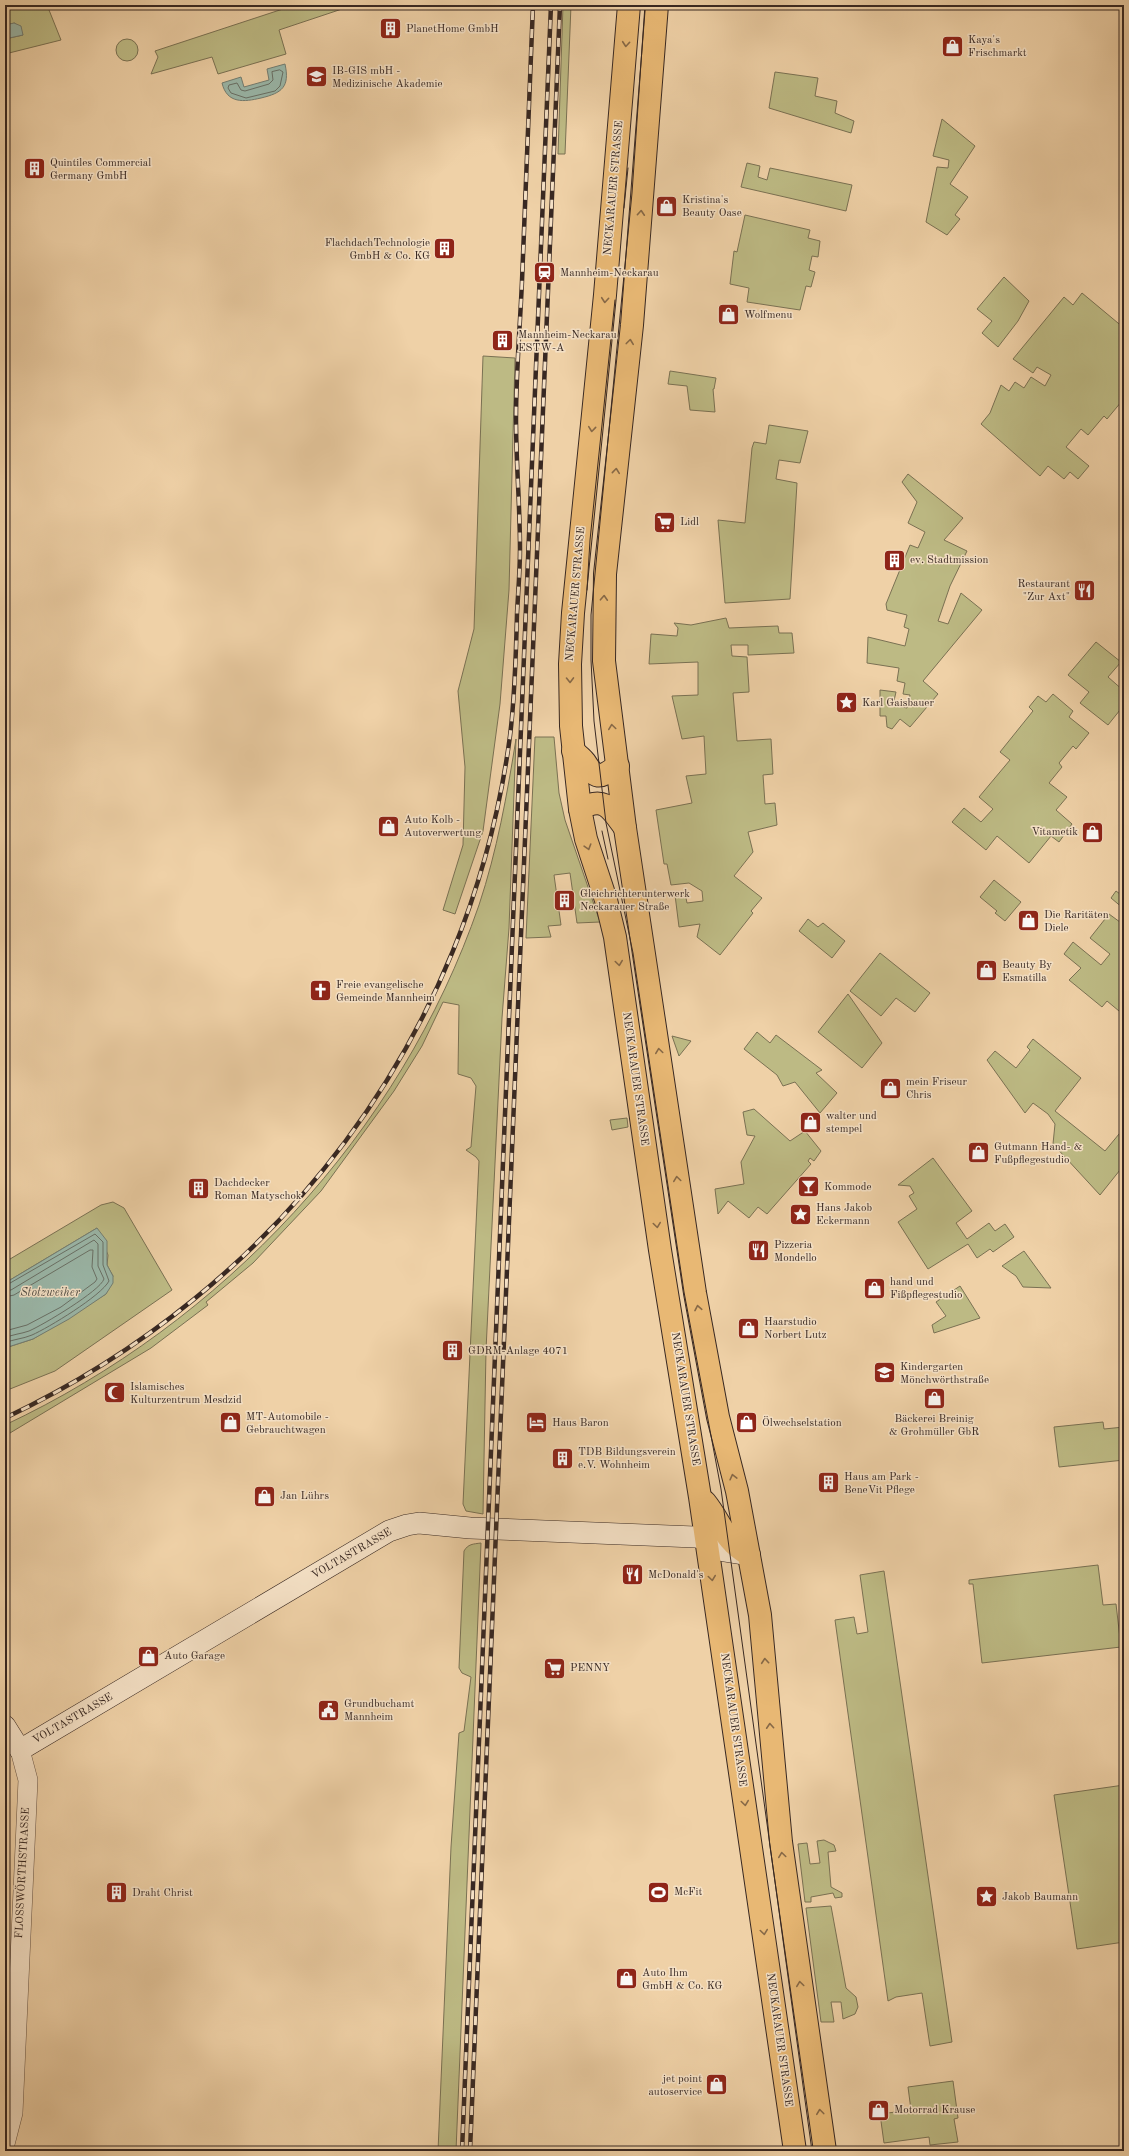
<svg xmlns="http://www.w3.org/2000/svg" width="1129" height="2156" font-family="'Old Standard TT',serif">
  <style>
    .green { fill: #bdba84; stroke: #7a7153 }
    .water { fill: #9ab7a9; stroke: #737e73 }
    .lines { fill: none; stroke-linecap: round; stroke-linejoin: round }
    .shore { stroke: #697066; stroke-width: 1 }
    .tertiary-casing { stroke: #665243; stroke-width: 20 }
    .secondary-casing { stroke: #382822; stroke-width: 22 }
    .primary-casing { stroke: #382822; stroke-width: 24 }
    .tertiary { stroke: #f5e1c6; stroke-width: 19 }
    .secondary { stroke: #f5e1c6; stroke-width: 21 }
    .primary { stroke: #e8b874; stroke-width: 22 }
    .tram { stroke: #382822; stroke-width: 1 }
    .rail-casing { stroke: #382822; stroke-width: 4.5 }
    .rail { stroke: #f5e1c6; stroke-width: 3; stroke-dasharray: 9; stroke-linecap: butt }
    .oneway { stroke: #876947 }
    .labels { text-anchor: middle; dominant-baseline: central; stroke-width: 3; stroke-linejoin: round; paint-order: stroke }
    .poi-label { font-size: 11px; fill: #382822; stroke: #f5e1c6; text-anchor: start }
    .street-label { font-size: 11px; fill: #382822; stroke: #f5e1c6 }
    .water-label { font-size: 12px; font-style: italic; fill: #504c44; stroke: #f5e1c6 }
  </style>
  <rect width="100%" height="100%" fill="#efd1a7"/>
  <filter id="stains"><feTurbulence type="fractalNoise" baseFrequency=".005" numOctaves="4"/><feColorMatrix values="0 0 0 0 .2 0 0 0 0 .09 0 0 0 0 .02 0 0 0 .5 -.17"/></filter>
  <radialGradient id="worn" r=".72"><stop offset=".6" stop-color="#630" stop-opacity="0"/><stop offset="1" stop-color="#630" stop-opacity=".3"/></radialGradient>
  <!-- green -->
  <g class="green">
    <path d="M23 5H47L61 40 5 54V39L23 35 15 23 5 25V11Z"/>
    <path d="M295 5H348V7L279 30 286 54 218 74 212 57 151 74 158 57 155 51Z"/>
    <path d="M563 5H571L565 154H558Z"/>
    <circle cx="127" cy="50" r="11"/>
    <path d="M775 72 818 78 815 96 837 101 835 113 854 121 851 133 769 108Z"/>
    <path d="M942 119 975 146 950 184 968 197 955 215 960 219 947 235 926 222 937 167 948 168 949 160 933 156Z"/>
    <path d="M747 163 760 166 758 177 767 180 770 168 852 185 846 211 741 187Z"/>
    <path d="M745 215 810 230 808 238 820 241 818 257 812 256 809 270 815 272 811 287 806 286 800 310 747 302 749 288 730 284 734 251 737 252Z"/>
    <path d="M1004 277 1029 301 1018 321 998 347 982 333 992 321 977 309Z"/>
    <path d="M1082 293 1124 328V402L1122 401 1107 419 1104 416 1088 435 1081 429 1066 447 1089 466 1078 479 1070 472 1064 479 1048 466 1040 476 981 424 990 413 1001 385 1009 391 1015 382 1024 388 1031 377 1045 386 1051 375 1037 367 1033 373 1013 359 1064 297 1073 305Z"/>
    <path d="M483 356 515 358 509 590 500 704 483 831 455 914 443 910 463 845 465 767 458 691 474 629Z"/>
    <path d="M670 371 716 378 714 389H713L715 412 690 410 687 386 668 384Z"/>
    <path d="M769 425 808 431 800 463 779 460 776 479 797 483 790 599 725 603 718 520 745 523 752 448 754 442 766 444Z"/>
    <path d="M908 474 963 518 944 540 967 551 950 586 938 621 948 624 961 593 982 610 923 681 938 694 910 727 900 719 892 729 887 727 886 716H880V690L896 692 893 705 907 708 910 695 903 694 905 683 897 681 899 668 867 663 868 637 905 646 909 629 904 627 907 615 887 610 886 604 910 545 918 548 925 532 908 523 917 502 902 482Z"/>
    <path d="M726 618 729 628 778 626 779 633H792L794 653 748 655V645H731L732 656 747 657 749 689V692L733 693 737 741 771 739 773 774 763 775 765 804 775 803 777 825 748 832 753 852 734 876 762 898 751 911 753 913 720 955 697 937 700 924 679 927 675 895 685 893 687 903 703 901 702 891 689 883 671 885 667 864H664L656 810 692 803 686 776 706 774 704 736 682 739 672 696 698 695V662L649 664 651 634 677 636 678 628 674 623 691 625Z"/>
    <path d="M1096 642 1121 662 1108 677 1124 691V705L1108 725 1080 703 1089 692 1068 675Z"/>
    <path d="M1053 694 1073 711 1069 717 1089 733 1076 749 1073 746 1059 763 1062 767 1049 783 1067 797 1056 810 1072 824 1059 842 1051 836 1029 863 997 836 986 850 952 822 964 808 981 822 993 809 979 797 1010 760 1000 752 1033 711 1029 707 1038 696 1046 702Z"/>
    <path d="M535 737H554L559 793 565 820 600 922 577 923 570 873 554 875 561 925 548 926 551 937 526 938Z"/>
    <path d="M516 739 509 928 502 1018 486 1350 483 1514 466 1511 463 1504 479 1161 476 1157 466 1150 471 1147 476 1086 471 1078 458 1074 459 1005 443 1002 422 1046 394 1091 321 1191 253 1263 206 1302 208 1305 151 1348 5 1436V1425C222 1323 400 1134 479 905 497 851 507 795 516 739Z"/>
    <path d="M994 880 1021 902 1005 921 995 913 997 911 980 897Z"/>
    <path d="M1116 891 1124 897V909L1111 898Z"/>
    <path d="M1109 914 1124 925V1006L1119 1011 1107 1001 1102 1007 1069 980 1081 968 1064 954 1073 942 1101 965 1110 954 1090 938Z"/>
    <path d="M808 919 818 927 823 923 845 941 832 958 799 931Z"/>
    <path d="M880 953 930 993 915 1012 896 998 881 1016 850 991Z"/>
    <path d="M848 994 882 1043 862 1068 818 1032Z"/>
    <path d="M757 1032 770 1043 776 1035 822 1070 816 1073 837 1093 820 1113 795 1082 783 1086 777 1075 744 1049Z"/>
    <path d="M672 1036 691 1041 679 1056Z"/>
    <path d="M1033 1039 1081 1078 1055 1111 1105 1151 1124 1128V1173L1120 1170 1100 1195 1053 1144 1055 1124 1048 1114 1033 1103 1025 1113 987 1060 995 1051 1016 1068 1030 1050 1027 1047Z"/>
    <path d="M754 1109 790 1141 805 1131 821 1151 814 1161 810 1158 808 1161 811 1164 767 1214 758 1207 749 1218 728 1201 718 1214 715 1189 744 1184 741 1162 755 1136 747 1135 743 1112Z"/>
    <path d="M627 1118 628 1127 612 1130 610 1120Z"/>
    <path d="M933 1158 972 1211 956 1223 967 1239 989 1223 995 1231 1005 1224 1014 1237 993 1252 990 1249 977 1258 968 1244 928 1269 898 1222 917 1209 909 1196 914 1193 910 1186 898 1185Z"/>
    <path d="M113 1202 124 1208 172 1290 55 1371 5 1391V1348L33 1339 106 1294 113 1276 107 1265 108 1255 97 1228 5 1283V1262L101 1205Z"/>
    <path d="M1024 1251 1051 1288 1023 1287 1016 1276 1002 1266Z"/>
    <path d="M960 1286 980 1318 934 1333 932 1325 946 1316 936 1302Z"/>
    <path d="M1103 1422 1104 1429 1124 1427V1460L1059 1467 1054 1427Z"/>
    <path d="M481 1543 456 2151H438L451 1847 459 1733 464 1731 471 1677 462 1673 459 1668 464 1551C468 1544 473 1544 481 1543Z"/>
    <path d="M1098 1565 1103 1605 1116 1604 1121 1647 982 1663 973 1584H969V1580Z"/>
    <path d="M884 1571 952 2042 930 2046 922 1993 896 1997 888 2001 835 1620 854 1617 857 1634 868 1632 860 1575Z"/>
    <path d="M1124 1785V1942L1077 1949 1054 1795Z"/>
    <path d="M824 1840 834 1845 836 1851 828 1852 831 1887 842 1893V1897L835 1898 833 1893 811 1897V1902H805L798 1844 807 1843 810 1864 820 1863 817 1841Z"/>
    <path d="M831 1906 846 1988 856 1997 858 2007 855 2014 843 2019 841 2002H831L834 2022H821L806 1908Z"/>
    <path d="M953 2081 958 2118 954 2119 958 2142 930 2145 929 2137 884 2143 880 2114 911 2110 908 2087Z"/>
  </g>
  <!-- water -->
  <g class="water">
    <path d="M14 23 21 26 23 35 5 39V25Z"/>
    <path d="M285 64C290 87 282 93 261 98 244 102 227 104 222 83L241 77 244 87 269 80 267 69Z"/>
    <path d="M97 1228 107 1241V1265L113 1276V1283L106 1294 69 1319 33 1339 5 1348V1283Z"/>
  </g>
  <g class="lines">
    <!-- shore -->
    <g class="shore">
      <path d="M280 70 283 72 280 86 275 91 246 98 231 93 228 88 229 85 237 83 241 90 245 91 269 84 273 80 272 72Z"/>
      <path d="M5 1286 95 1234 103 1242V1265L109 1281C101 1296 48 1328 32 1335 23 1339 13 1339 5 1343"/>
      <path d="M5 1291 11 1290 94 1240 98 1244V1266L104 1279C100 1291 43 1325 29 1331 21 1334 13 1334 5 1338"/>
      <path d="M5 1297 14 1295 90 1250H93L92 1267 97 1279 95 1282 61 1307 27 1325 5 1331"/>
    </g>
    <defs>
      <path id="tertiary" d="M5 2144 13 2113 28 1780 20 1750"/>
      <path id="secondary" d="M5 1726 20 1750 389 1531 407 1525 419 1523 470 1528 695 1537 707 1539 724 1551 749 1555"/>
      <g id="primary">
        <path d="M629 5 605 295 573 613 570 664 571 726 580 809 586 839 606 900 615 937 660 1250 700 1497 795 2151"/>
        <path d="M657 5 632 325 605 574 604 661 625 828 695 1293 718 1417 737 1491 760 1615 781 1842 825 2151"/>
        <path d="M573 751C577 754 582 758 585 762 597 781 599 778 618 766"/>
        <path d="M580 809C605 795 611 809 625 828"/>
        <path d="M705 1502C722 1523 723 1540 749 1555"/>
      </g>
    </defs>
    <!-- tertiary casing -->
    <use href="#tertiary" class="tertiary-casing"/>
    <!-- secondary casing -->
    <use href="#secondary" class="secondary-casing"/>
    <!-- primary casing -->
    <use href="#primary" class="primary-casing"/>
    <!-- tertiary -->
    <use href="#tertiary" class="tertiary"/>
    <!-- secondary -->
    <use href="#secondary" class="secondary"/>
    <!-- primary -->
    <use href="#primary" class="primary"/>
    <!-- tram -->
    <g class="tram">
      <path d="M645 5 632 193 591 615V660L594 721 606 823 633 953 684 1292 721 1489 812 2151"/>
      <path d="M624 208 628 168"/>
      <path d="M587 590 590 540 615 300"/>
      <path d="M602 831 608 859"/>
    </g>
    <defs>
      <g id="rail">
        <path d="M5 1418C279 1289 470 1037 510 736 515 696 516 655 517 614 518 593 520 571 520 549 520 506 516 463 516 419 516 373 520 327 522 281 526 189 529 97 533 5"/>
        <path d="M462 2151 551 5"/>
        <path d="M470 2151 560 5"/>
      </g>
    </defs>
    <!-- rail casing -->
    <use href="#rail" class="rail-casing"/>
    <!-- rail -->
    <use href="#rail" class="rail"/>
  </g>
  <!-- one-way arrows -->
  <defs><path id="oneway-chevron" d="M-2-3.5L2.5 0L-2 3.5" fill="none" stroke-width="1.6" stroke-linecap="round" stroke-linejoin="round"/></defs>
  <g class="oneway">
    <use href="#oneway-chevron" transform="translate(626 44) rotate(95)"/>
    <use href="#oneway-chevron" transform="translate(641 213) rotate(-86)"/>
    <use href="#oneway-chevron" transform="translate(605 300) rotate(95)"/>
    <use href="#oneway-chevron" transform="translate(630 342) rotate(-83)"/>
    <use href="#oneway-chevron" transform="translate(592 429) rotate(96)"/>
    <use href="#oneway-chevron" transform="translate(616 471) rotate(-84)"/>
    <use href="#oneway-chevron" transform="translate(604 598) rotate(-87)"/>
    <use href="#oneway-chevron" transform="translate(570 680) rotate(89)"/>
    <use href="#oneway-chevron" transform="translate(612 727) rotate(-98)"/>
    <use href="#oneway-chevron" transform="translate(588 847) rotate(73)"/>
    <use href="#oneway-chevron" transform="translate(619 963) rotate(82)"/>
    <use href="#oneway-chevron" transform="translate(659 1051) rotate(-98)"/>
    <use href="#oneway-chevron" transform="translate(677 1179) rotate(-98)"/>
    <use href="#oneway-chevron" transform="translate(657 1225) rotate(82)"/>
    <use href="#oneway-chevron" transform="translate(698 1308) rotate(-101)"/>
    <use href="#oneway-chevron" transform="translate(733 1477) rotate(-104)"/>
    <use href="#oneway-chevron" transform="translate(712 1578) rotate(82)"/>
    <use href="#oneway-chevron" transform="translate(765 1661) rotate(-95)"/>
    <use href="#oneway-chevron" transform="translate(770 1726) rotate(-94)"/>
    <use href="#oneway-chevron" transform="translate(745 1803) rotate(82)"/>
    <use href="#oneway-chevron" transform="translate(782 1855) rotate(-98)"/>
    <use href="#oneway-chevron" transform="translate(764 1932) rotate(82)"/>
    <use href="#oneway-chevron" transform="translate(800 1984) rotate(-98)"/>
    <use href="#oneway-chevron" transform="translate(820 2112) rotate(-97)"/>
  </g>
  <!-- icons -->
  <defs>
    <symbol id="building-square" viewBox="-11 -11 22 22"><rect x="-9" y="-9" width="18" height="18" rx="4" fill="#8f2418" stroke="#f5e1c6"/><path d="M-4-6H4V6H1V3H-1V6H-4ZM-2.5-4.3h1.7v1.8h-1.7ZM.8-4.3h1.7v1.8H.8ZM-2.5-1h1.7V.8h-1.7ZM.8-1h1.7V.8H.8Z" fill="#fff"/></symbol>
    <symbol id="shop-square" viewBox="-11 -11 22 22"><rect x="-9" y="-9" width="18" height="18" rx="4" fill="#8f2418" stroke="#f5e1c6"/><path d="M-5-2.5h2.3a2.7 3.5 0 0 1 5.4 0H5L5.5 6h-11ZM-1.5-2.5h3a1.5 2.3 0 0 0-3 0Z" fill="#fff"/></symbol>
    <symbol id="school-square" viewBox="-11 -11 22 22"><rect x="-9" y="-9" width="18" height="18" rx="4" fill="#8f2418" stroke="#f5e1c6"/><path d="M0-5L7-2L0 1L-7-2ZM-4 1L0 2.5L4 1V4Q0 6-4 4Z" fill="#fff"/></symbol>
    <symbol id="station-square" viewBox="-11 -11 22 22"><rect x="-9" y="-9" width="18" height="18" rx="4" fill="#8f2418" stroke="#f5e1c6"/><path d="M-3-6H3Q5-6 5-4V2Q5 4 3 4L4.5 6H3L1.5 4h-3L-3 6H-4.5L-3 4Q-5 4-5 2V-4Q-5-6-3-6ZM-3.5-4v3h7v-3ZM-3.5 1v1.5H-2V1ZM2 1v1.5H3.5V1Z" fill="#fff"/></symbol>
    <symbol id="supermarket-square" viewBox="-11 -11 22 22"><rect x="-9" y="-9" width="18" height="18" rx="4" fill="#8f2418" stroke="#f5e1c6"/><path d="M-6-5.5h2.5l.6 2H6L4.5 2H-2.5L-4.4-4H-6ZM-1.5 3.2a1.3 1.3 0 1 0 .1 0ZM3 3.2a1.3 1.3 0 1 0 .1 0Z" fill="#fff"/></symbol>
    <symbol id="restaurant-square" viewBox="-11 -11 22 22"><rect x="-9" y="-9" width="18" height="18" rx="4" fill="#8f2418" stroke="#f5e1c6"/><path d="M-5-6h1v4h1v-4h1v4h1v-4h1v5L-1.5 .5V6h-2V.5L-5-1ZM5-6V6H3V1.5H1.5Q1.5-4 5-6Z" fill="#fff"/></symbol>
    <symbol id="sight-square" viewBox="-11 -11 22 22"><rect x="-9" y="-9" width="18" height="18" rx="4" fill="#8f2418" stroke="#f5e1c6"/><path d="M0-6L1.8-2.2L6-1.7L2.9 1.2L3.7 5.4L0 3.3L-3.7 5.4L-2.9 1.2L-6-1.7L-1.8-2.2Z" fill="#fff"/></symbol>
    <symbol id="church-square" viewBox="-11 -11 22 22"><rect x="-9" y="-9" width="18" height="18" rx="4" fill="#8f2418" stroke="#f5e1c6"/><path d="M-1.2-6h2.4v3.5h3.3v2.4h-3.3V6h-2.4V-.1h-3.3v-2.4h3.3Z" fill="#fff"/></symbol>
    <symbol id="bar-square" viewBox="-11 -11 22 22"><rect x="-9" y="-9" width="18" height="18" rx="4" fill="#8f2418" stroke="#f5e1c6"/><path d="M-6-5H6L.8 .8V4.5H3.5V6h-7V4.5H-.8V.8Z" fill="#fff"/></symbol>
    <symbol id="mosque-square" viewBox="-11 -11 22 22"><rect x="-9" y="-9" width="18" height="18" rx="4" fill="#8f2418" stroke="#f5e1c6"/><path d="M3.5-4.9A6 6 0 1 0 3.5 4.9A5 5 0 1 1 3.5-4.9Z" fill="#fff"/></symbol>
    <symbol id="hotel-square" viewBox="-11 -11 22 22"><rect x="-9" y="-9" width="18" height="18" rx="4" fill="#8f2418" stroke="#f5e1c6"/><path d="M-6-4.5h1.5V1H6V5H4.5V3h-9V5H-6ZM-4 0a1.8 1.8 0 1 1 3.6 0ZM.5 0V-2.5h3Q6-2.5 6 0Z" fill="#fff"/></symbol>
    <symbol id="civic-square" viewBox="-11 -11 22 22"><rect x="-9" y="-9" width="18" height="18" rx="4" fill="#8f2418" stroke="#f5e1c6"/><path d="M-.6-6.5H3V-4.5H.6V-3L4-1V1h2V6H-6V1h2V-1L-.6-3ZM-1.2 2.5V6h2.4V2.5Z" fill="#fff"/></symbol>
    <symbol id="stadium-square" viewBox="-11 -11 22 22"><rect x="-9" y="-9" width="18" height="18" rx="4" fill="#8f2418" stroke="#f5e1c6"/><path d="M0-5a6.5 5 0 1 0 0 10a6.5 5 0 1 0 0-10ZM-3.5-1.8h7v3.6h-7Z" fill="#fff"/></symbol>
  </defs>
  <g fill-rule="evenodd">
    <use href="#building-square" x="378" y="16" width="25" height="25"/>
    <use href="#shop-square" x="940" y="34" width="25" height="25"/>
    <use href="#school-square" x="304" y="64" width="25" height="25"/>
    <use href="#building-square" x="22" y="156" width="25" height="25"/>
    <use href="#shop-square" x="654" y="194" width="25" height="25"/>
    <use href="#building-square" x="432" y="236" width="25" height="25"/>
    <use href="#station-square" x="532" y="260" width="25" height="25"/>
    <use href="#shop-square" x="716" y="302" width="25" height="25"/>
    <use href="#building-square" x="490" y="328" width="25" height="25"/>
    <use href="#supermarket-square" x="652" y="510" width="25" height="25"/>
    <use href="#building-square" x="882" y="548" width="25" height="25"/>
    <use href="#restaurant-square" x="1072" y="578" width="25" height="25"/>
    <use href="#sight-square" x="834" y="690" width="25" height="25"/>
    <use href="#shop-square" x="376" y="814" width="25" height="25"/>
    <use href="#shop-square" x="1080" y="820" width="25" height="25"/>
    <use href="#building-square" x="552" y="888" width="25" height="25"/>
    <use href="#shop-square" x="1016" y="908" width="25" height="25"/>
    <use href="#shop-square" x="974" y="958" width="25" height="25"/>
    <use href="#church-square" x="308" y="978" width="25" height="25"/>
    <use href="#shop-square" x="878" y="1076" width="25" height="25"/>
    <use href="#shop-square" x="798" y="1110" width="25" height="25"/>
    <use href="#shop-square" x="966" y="1140" width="25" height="25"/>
    <use href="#bar-square" x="796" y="1174" width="25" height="25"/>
    <use href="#building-square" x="186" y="1176" width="25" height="25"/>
    <use href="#sight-square" x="788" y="1202" width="25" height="25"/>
    <use href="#restaurant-square" x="746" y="1238" width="25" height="25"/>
    <use href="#shop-square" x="862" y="1276" width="25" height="25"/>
    <use href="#shop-square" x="736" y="1316" width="25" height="25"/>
    <use href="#building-square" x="440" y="1338" width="25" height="25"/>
    <use href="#school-square" x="872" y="1360" width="25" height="25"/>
    <use href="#mosque-square" x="102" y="1380" width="25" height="25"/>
    <use href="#shop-square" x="922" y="1386" width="25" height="25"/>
    <use href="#shop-square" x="218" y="1410" width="25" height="25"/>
    <use href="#hotel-square" x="524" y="1410" width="25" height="25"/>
    <use href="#shop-square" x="734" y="1410" width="25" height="25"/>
    <use href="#building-square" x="550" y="1446" width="25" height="25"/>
    <use href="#building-square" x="816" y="1470" width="25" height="25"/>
    <use href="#shop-square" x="252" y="1484" width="25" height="25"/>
    <use href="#restaurant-square" x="620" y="1562" width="25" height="25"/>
    <use href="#shop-square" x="136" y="1644" width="25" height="25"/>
    <use href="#supermarket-square" x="542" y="1656" width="25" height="25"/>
    <use href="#civic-square" x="316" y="1698" width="25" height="25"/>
    <use href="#stadium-square" x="646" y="1880" width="25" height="25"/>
    <use href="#building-square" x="104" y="1880" width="25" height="25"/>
    <use href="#sight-square" x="974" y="1884" width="25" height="25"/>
    <use href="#shop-square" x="614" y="1966" width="25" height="25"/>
    <use href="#shop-square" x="704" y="2072" width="25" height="25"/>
    <use href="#shop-square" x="866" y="2098" width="25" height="25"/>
  </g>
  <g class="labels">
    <!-- poi labels -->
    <g class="poi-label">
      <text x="406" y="29">PlanetHome GmbH</text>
      <text x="968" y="40">Kaya's<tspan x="968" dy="13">Frischmarkt</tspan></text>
      <text x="332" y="71">IB-GIS mbH -<tspan x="332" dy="13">Medizinische Akademie</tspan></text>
      <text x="50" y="163">Quintiles Commercial<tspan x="50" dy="13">Germany GmbH</tspan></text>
      <text x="682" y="200">Kristina's<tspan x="682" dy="13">Beauty Oase</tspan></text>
      <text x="430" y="243" text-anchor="end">FlachdachTechnologie<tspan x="430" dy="13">GmbH &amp; Co. KG</tspan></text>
      <text x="560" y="273">Mannheim-Neckarau</text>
      <text x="744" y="315">Wolfmenu</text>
      <text x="518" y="335">Mannheim-Neckarau<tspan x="518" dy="13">ESTW-A</tspan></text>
      <text x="680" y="522">Lidl</text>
      <text x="910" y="560">ev. Stadtmission</text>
      <text x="1070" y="584" text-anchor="end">Restaurant<tspan x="1070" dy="13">"Zur Axt"</tspan></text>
      <text x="862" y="703">Karl Gaisbauer</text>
      <text x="404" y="820">Auto Kolb -<tspan x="404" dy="13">Autoverwertung</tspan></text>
      <text x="1078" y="832" text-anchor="end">Vitametik</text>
      <text x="580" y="894">Gleichrichterunterwerk<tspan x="580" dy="13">Neckarauer Straße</tspan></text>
      <text x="1044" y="915">Die Raritäten<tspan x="1044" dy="13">Diele</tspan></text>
      <text x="1002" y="965">Beauty By<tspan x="1002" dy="13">Esmatilla</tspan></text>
      <text x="336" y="985">Freie evangelische<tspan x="336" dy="13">Gemeinde Mannheim</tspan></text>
      <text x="906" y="1082">mein Friseur<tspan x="906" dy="13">Chris</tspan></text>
      <text x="826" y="1116">walter und<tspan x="826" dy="13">stempel</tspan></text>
      <text x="994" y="1147">Gutmann Hand- &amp;<tspan x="994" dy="13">Fußpflegestudio</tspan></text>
      <text x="214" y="1183">Dachdecker<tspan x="214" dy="13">Roman Matyschok</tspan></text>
      <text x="824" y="1187">Kommode</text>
      <text x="816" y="1208">Hans Jakob<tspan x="816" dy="13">Eckermann</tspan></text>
      <text x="774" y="1245">Pizzeria<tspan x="774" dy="13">Mondello</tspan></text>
      <text x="890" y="1282">hand und<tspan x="890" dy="13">Fißpflegestudio</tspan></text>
      <text x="764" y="1322">Haarstudio<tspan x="764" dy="13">Norbert Lutz</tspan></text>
      <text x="468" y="1351">GDRM-Anlage 4071</text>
      <text x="900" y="1367">Kindergarten<tspan x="900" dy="13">Mönchwörthstraße</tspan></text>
      <text x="130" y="1387">Islamisches<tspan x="130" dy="13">Kulturzentrum Mesdzid</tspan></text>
      <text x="246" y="1417">MT-Automobile -<tspan x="246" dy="13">Gebrauchtwagen</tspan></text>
      <text x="934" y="1419" text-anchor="middle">Bäckerei Breinig<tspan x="934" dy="13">&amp; Grohmüller GbR</tspan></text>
      <text x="552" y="1423">Haus Baron</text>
      <text x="762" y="1423">Ölwechselstation</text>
      <text x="578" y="1452">TDB Bildungsverein<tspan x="578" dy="13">e.V. Wohnheim</tspan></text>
      <text x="844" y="1477">Haus am Park -<tspan x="844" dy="13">BeneVit Pflege</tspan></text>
      <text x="280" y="1496">Jan Lührs</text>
      <text x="648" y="1575">McDonald's</text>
      <text x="164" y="1656">Auto Garage</text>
      <text x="570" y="1668">PENNY</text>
      <text x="344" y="1704">Grundbuchamt<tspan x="344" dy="13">Mannheim</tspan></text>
      <text x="674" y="1892">McFit</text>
      <text x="132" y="1893">Draht Christ</text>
      <text x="1002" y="1897">Jakob Baumann</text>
      <text x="642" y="1973">Auto Ihm<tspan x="642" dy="13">GmbH &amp; Co. KG</tspan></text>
      <text x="702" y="2079" text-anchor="end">jet point<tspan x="702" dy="13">autoservice</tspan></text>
      <text x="894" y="2110">Motorrad Krause</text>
    </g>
    <!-- street labels -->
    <g class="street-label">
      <text transform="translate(614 188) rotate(-85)">NECKARAUER STRASSE</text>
      <text transform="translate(576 594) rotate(-85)">NECKARAUER STRASSE</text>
      <text transform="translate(635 1079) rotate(82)">NECKARAUER STRASSE</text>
      <text transform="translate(685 1399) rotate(81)">NECKARAUER STRASSE</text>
      <text transform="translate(352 1554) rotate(-30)">VOLTASTRASSE</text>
      <text transform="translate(73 1719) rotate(-30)">VOLTASTRASSE</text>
      <text transform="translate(733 1720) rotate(82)">NECKARAUER STRASSE</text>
      <text transform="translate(23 1873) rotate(-87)">FLOSSWÖRTHSTRASSE</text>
      <text transform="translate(779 2040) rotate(82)">NECKARAUER STRASSE</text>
    </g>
    <!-- water labels -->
    <g class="water-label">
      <text x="50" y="1293">Stotzweiher</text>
    </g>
  </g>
  <!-- margin -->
  <rect width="1129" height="2156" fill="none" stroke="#efd1a7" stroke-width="20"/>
  <rect x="6" y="6" width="1117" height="2144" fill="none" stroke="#382822" stroke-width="2"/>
  <rect x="10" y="10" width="1109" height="2136" fill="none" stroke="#382822"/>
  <rect width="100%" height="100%" filter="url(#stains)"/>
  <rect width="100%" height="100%" fill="url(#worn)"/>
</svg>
